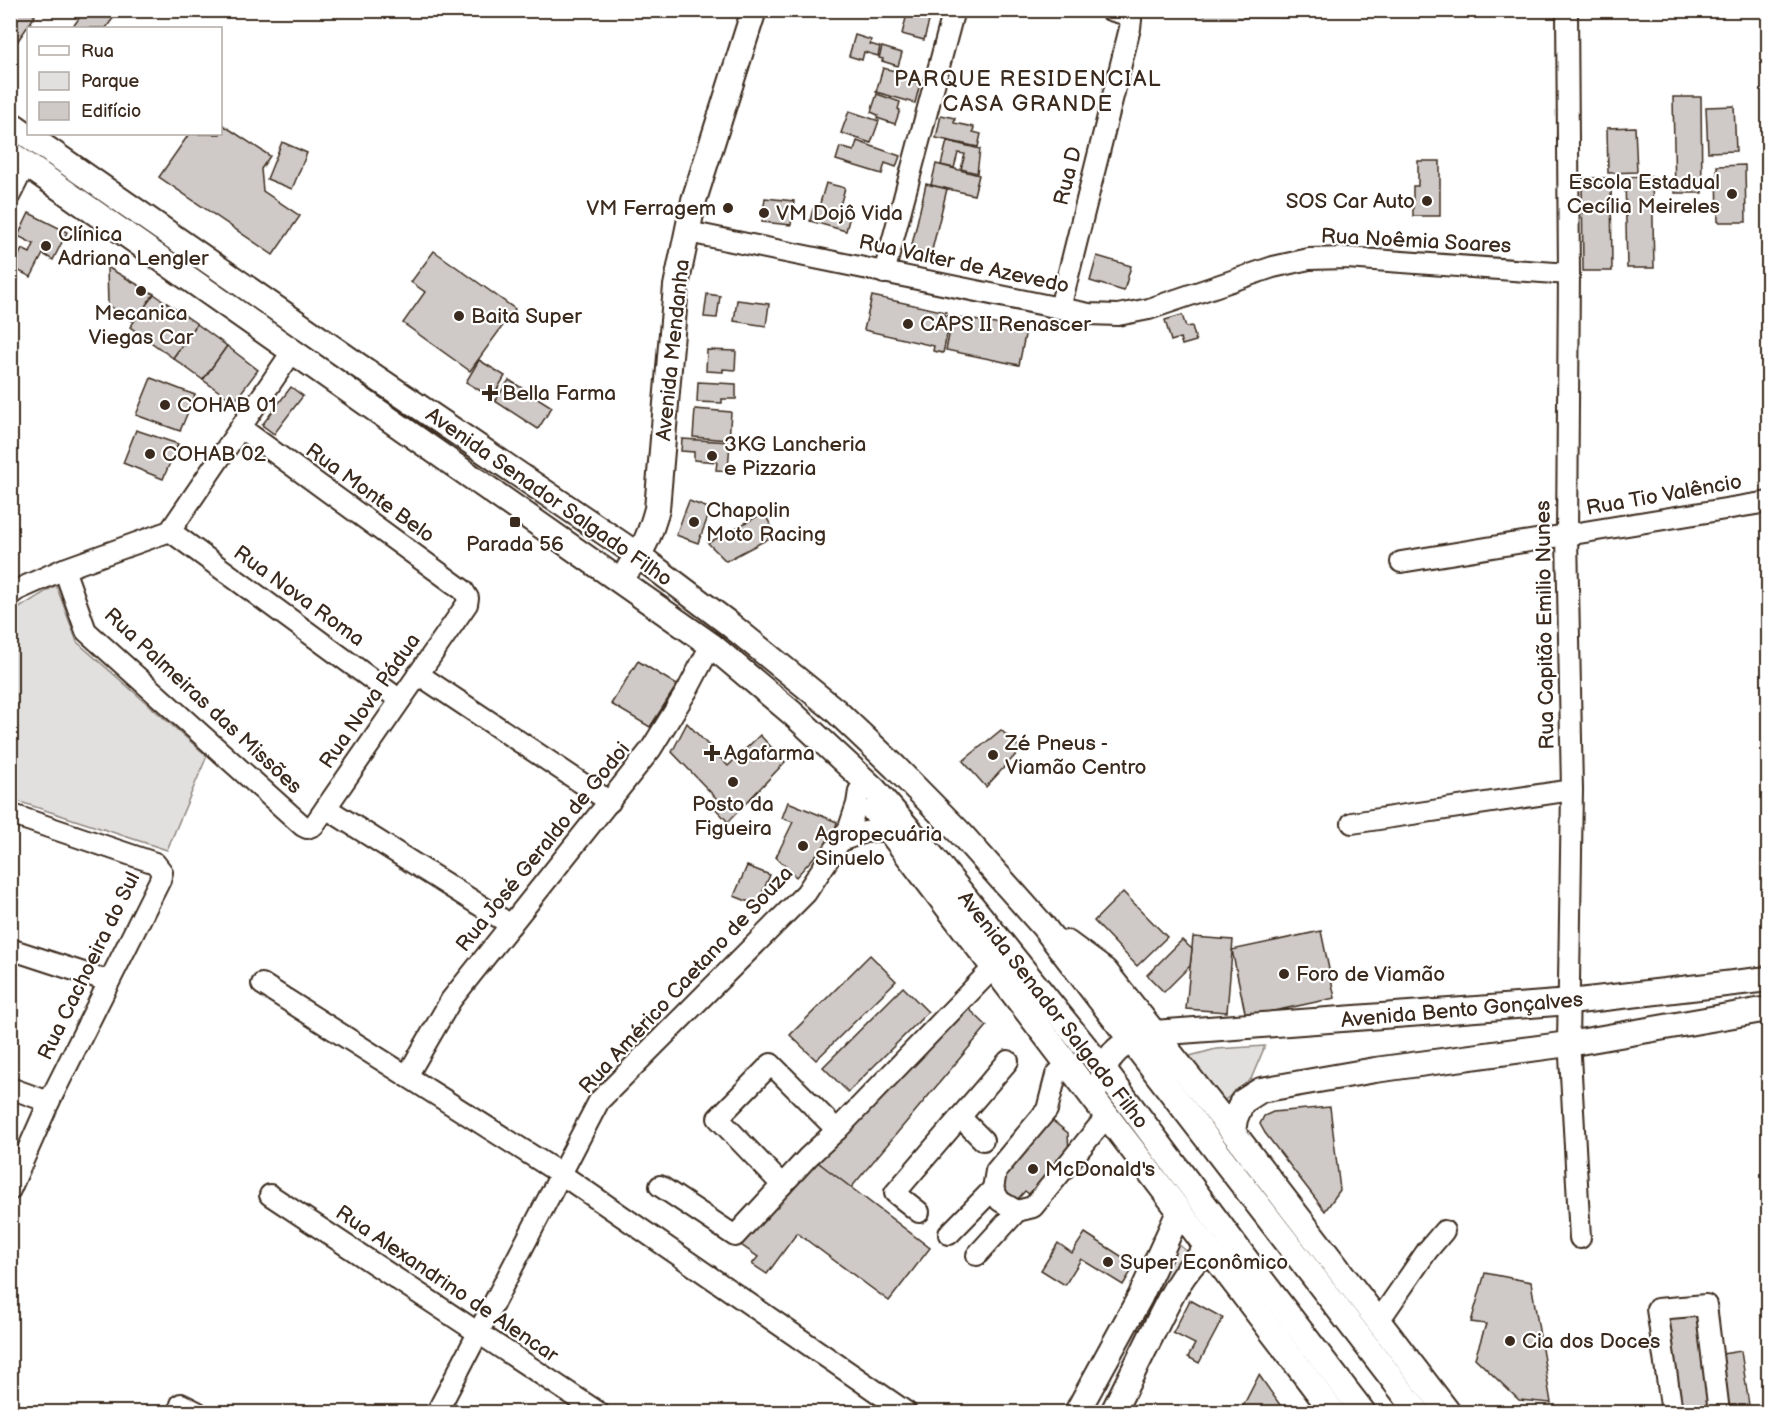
<svg xmlns="http://www.w3.org/2000/svg" width="1779" height="1423" font-family="'Balsamiq Sans',sans-serif">
  <style>
    .green { fill: #e2e0de; stroke: #8e857e; stroke-width: 1.5 }
    .building { fill: #cfcac7; stroke: #3b2a1e; stroke-width: 1.5 }
    .lines { fill: none; stroke-linecap: round; stroke-linejoin: round }
    .minor-casing { stroke: #3b2a1e; stroke-width: 24 }
    .major-casing { stroke: #3b2a1e; stroke-width: 28 }
    .minor { stroke: #fff; stroke-width: 20 }
    .major { stroke: #fff; stroke-width: 24 }
    .poi-dot { fill: #3b2a1e; stroke: #fff; stroke-width: 2 }
    .labels { text-anchor: middle; dominant-baseline: central; stroke-width: 4.5; stroke-linejoin: round; paint-order: stroke }
    .street-label { font-size: 21px; fill: #3b2a1e; stroke: #fff }
    .poi-label { font-size: 21px; fill: #3b2a1e; stroke: #fff; text-anchor: start }
    .neighbourhood-label { font-size: 22px; letter-spacing: 1.5px; fill: #3b2a1e; stroke: #fff }
  </style>
  <rect width="100%" height="100%" fill="#fff"/>
  <filter id="ink" filterUnits="userSpaceOnUse"><feTurbulence type="fractalNoise" baseFrequency=".0167" numOctaves="2"/><feDisplacementMap in="SourceGraphic" scale="12" xChannelSelector="R" yChannelSelector="G"/><feConvolveMatrix kernelMatrix="1 2 1 2 8 2 1 2 1" color-interpolation-filters="sRGB"/></filter>
  <g filter="url(#ink)">
    <!-- green -->
    <g class="green">
      <path d="M1203 11H1287V18L1205 17Z"/>
      <path d="M56 585 77 642 207 756 167 850 11 799V613Z"/>
      <path d="M1265 1046 1251 1079 1220 1104 1186 1057 1216 1049Z"/>
      <path d="M1176 1242 1192 1256 1163 1305 1151 1299Z"/>
    </g>
    <!-- building -->
    <g class="building">
      <path d="M10 10H27L35 16 10 52Z"/>
      <path d="M85 10H119L106 28H72Z"/>
      <path d="M897 10H932L924 40 902 34 907 14Z"/>
      <path d="M855 35 871 40 870 44 880 47 878 56 864 52 862 60 849 56Z"/>
      <path d="M882 47 902 53 898 66 882 61 883 59 879 58Z"/>
      <path d="M883 68 911 75 909 81 920 84 915 103 876 92Z"/>
      <path d="M877 94 900 102 898 109 900 110 895 124 877 118 878 115 871 112Z"/>
      <path d="M1673 97H1701L1702 193H1675Z"/>
      <path d="M1734 106 1736 151 1708 152 1706 107Z"/>
      <path d="M849 111 879 121 871 143 841 133Z"/>
      <path d="M941 115 955 118 954 123 974 127 973 132 981 134 978 147 936 138Z"/>
      <path d="M220 123 270 156 261 169 263 191 300 216 273 255 159 177 189 134H220Z"/>
      <path d="M1635 127 1637 172 1608 173 1607 128Z"/>
      <path d="M857 141 900 156 896 167 885 163 882 174 836 160 840 147 854 151Z"/>
      <path d="M947 141 980 149 977 173 961 169 965 154 958 153 954 168 941 165Z"/>
      <path d="M282 142 307 153 292 189 267 179Z"/>
      <path d="M1418 161H1440V216H1413V186H1418Z"/>
      <path d="M936 164 979 175 974 195 931 185Z"/>
      <path d="M1745 165 1746 222H1718L1717 166Z"/>
      <path d="M1652 176 1654 268H1627L1625 177Z"/>
      <path d="M1582 178H1611L1612 271H1583Z"/>
      <path d="M826 183 845 188 839 209 851 212 846 231 810 221 813 209 818 210Z"/>
      <path d="M926 184 947 189 931 254 911 249Z"/>
      <path d="M765 198 794 201 791 225 762 222Z"/>
      <path d="M29 213 67 232 53 260 43 254 31 277 13 268 22 249 30 253 34 244 18 236Z"/>
      <path d="M434 251 515 309 470 371 403 323 425 292 411 282Z"/>
      <path d="M1097 256 1131 266 1124 291 1090 281Z"/>
      <path d="M107 267 154 294 134 322 108 305Z"/>
      <path d="M154 294 197 324 173 358 130 327Z"/>
      <path d="M707 294 720 296 717 318 704 317Z"/>
      <path d="M872 296 946 312 945 315 951 317 943 353 933 351 934 346 864 330Z"/>
      <path d="M737 300 769 304 766 326 734 321Z"/>
      <path d="M1182 315 1186 327 1192 326 1196 341 1182 345 1180 338 1171 341 1165 320Z"/>
      <path d="M953 316 1026 330 1019 365 946 350Z"/>
      <path d="M197 324 227 346 203 380 173 358Z"/>
      <path d="M227 346 258 370 234 402 203 380Z"/>
      <path d="M707 350 736 351 735 370 723 369V372L706 371Z"/>
      <path d="M479 360 505 376 492 398 466 382Z"/>
      <path d="M151 378 195 395 180 431 136 415Z"/>
      <path d="M509 380 552 407 538 429 495 401Z"/>
      <path d="M698 382 736 384V399H722V403L697 402Z"/>
      <path d="M291 387 303 396 274 434 262 425Z"/>
      <path d="M695 409 731 412 729 440 693 437Z"/>
      <path d="M136 430 178 444 163 479 123 463Z"/>
      <path d="M682 439 730 442 728 471 716 470 717 462 694 460V452L681 451Z"/>
      <path d="M689 501 711 509 698 543 676 535Z"/>
      <path d="M760 515 761 517 765 515 772 527 771 531H767L770 538 726 561 708 543Z"/>
      <path d="M638 661 677 685 650 727 611 704Z"/>
      <path d="M687 723 728 766 760 735 785 762 728 822 712 805 717 799 672 752Z"/>
      <path d="M1001 730 1021 749 986 787 963 761Z"/>
      <path d="M788 802 837 822 834 835 796 877 776 857 793 822 782 818Z"/>
      <path d="M747 866 770 875 757 905 734 896Z"/>
      <path d="M1123 892 1167 937 1137 966 1094 921Z"/>
      <path d="M1321 931 1335 998 1246 1017 1232 950Z"/>
      <path d="M1193 937 1233 940 1227 1012 1186 1009Z"/>
      <path d="M1182 940 1192 949 1190 966 1164 992 1147 975Z"/>
      <path d="M870 955 896 981 816 1060 790 1035Z"/>
      <path d="M903 987 928 1012 848 1092 823 1067Z"/>
      <path d="M965 1005 987 1026 850 1189 815 1160Z"/>
      <path d="M1330 1107 1340 1190 1325 1211 1265 1133 1260 1124 1264 1116 1273 1112Z"/>
      <path d="M1049 1118 1068 1133 1069 1155 1034 1198 1025 1191 1017 1200 996 1183Z"/>
      <path d="M815 1160 930 1248 889 1301 797 1233 767 1274 752 1264 758 1257 741 1245 762 1215Z"/>
      <path d="M1085 1233 1135 1265 1123 1285 1081 1259 1065 1285 1041 1270 1058 1243 1072 1253Z"/>
      <path d="M1485 1273 1531 1282 1551 1403 1519 1400 1475 1358 1486 1324 1471 1322Z"/>
      <path d="M1190 1300 1223 1318 1199 1363 1188 1357 1195 1344 1173 1333Z"/>
      <path d="M1699 1308 1713 1412H1677L1663 1314Z"/>
      <path d="M1741 1351 1750 1412H1723L1716 1355Z"/>
      <path d="M1259 1375 1285 1412H1240Z"/>
    </g>
    <g class="lines">
      <defs>
        <g id="minor">
          <path d="M1567 10 1569 274 1567 536 1572 790 1568 1044 1570 1056 1580 1238"/>
          <path d="M10 195 26 163"/>
          <path d="M688 232 1089 314 1118 315 1149 309 1273 267 1309 259 1347 258 1569 274"/>
          <path d="M884 273 954 10"/>
          <path d="M1060 308 1130 28 1131 20 1124 14 1110 10"/>
          <path d="M170 531 400 700"/>
          <path d="M1401 562 1768 502"/>
          <path d="M64 569 86 631 303 826 307 828 314 825 467 604 468 598 463 590 241 428"/>
          <path d="M10 595 17 590 64 569 170 531 292 352"/>
          <path d="M418 674 610 802"/>
          <path d="M326 808 511 925"/>
          <path d="M10 814 155 863 162 872 160 880 49 1102 10 1190"/>
          <path d="M1352 823 1572 790"/>
          <path d="M843 840 865 832 888 830"/>
          <path d="M10 949 108 981"/>
          <path d="M262 984 561 1174 906 1412"/>
          <path d="M1067 1064 1056 1075 1047 1110 996 1171 993 1189 1000 1201 1017 1211 1033 1207 1106 1117"/>
          <path d="M407 1076 451 1000 651 749 688 689 711 645"/>
          <path d="M10 1088 49 1102"/>
          <path d="M960 1117 983 1140"/>
          <path d="M782 1185 718 1118 771 1064 837 1130"/>
          <path d="M660 1186 735 1236 808 1157 837 1130 993 968"/>
          <path d="M270 1195 598 1412"/>
          <path d="M919 1212 895 1193 1008 1061"/>
          <path d="M949 1234 993 1189"/>
          <path d="M977 1255 1017 1211"/>
          <path d="M1378 1322 1427 1251 1444 1231"/>
          <path d="M181 1404 197 1412"/>
          <path d="M437 1412 599 1101 806 893 849 828 857 804 859 791"/>
          <path d="M1672 1412 1657 1309 1706 1305 1719 1412"/>
        </g>
        <g id="major">
          <path d="M10 123 356 364 639 556 728 623 835 710 895 767 962 835 1043 926 1418 1412"/>
          <path d="M10 153 711 645 792 713 874 789 927 850 1103 1069 1247 1261 1363 1412"/>
          <path d="M629 568C644 550 651 531 657 509L676 286 694 200 754 10"/>
          <path d="M874 811 1333 1412"/>
          <path d="M1067 943 1105 971 1233 1132 1448 1412"/>
          <path d="M1101 1084C1107 1048 1123 1044 1154 1033L1570 1002 1768 979"/>
          <path d="M1233 1132 1235 1119 1242 1102 1261 1090 1375 1070 1568 1044 1768 1009"/>
          <path d="M1077 1412 1140 1297 1179 1212"/>
          <path d="M1113 1412C1126 1386 1139 1360 1152 1334 1167 1304 1181 1271 1207 1250"/>
        </g>
      </defs>
      <!-- minor casing -->
      <use href="#minor" class="minor-casing"/>
      <!-- major casing -->
      <use href="#major" class="major-casing"/>
      <!-- minor -->
      <use href="#minor" class="minor"/>
      <!-- major -->
      <use href="#major" class="major"/>
    </g>
  </g>
  <!-- markers -->
  <g class="poi-dot">
    <circle cx="1732" cy="194" r="6"/>
    <circle cx="1427" cy="201" r="6"/>
    <circle cx="728" cy="208" r="6"/>
    <circle cx="764" cy="213" r="6"/>
    <circle cx="46" cy="246" r="6"/>
    <circle cx="141" cy="291" r="6"/>
    <circle cx="459" cy="316" r="6"/>
    <circle cx="908" cy="324" r="6"/>
    <path d="M487 384h6v6h6v6h-6v6h-6v-6h-6v-6h6z"/>
    <circle cx="165" cy="405" r="6"/>
    <circle cx="150" cy="454" r="6"/>
    <circle cx="712" cy="456" r="6"/>
    <rect x="509" y="516" width="12" height="12" rx="3"/>
    <circle cx="694" cy="522" r="6"/>
    <path d="M709 744h6v6h6v6h-6v6h-6v-6h-6v-6h6z"/>
    <circle cx="993" cy="755" r="6"/>
    <circle cx="733" cy="782" r="6"/>
    <circle cx="803" cy="846" r="6"/>
    <circle cx="1284" cy="974" r="6"/>
    <circle cx="1033" cy="1169" r="6"/>
    <circle cx="1108" cy="1262" r="6"/>
    <circle cx="1510" cy="1341" r="6"/>
  </g>
  <g class="labels">
    <!-- street labels -->
    <g class="street-label">
      <text transform="translate(1068 176) rotate(-76)">Rua D</text>
      <text transform="translate(1416 241) rotate(3)">Rua Noêmia Soares</text>
      <text transform="translate(964 264) rotate(12)">Rua Valter de Azevedo</text>
      <text transform="translate(673 350) rotate(-84)">Avenida Mendanha</text>
      <text transform="translate(370 493) rotate(36)">Rua Monte Belo</text>
      <text transform="translate(1664 495) rotate(-10)">Rua Tio Valêncio</text>
      <text transform="translate(549 497) rotate(35)">Avenida Senador Salgado Filho</text>
      <text transform="translate(299 596) rotate(36)">Rua Nova Roma</text>
      <text transform="translate(1545 625) rotate(-91)">Rua Capitão Emilio Nunes</text>
      <text transform="translate(203 701) rotate(43)">Rua Palmeiras das Missões</text>
      <text transform="translate(370 701) rotate(-55)">Rua Nova Pádua</text>
      <text transform="translate(543 847) rotate(-51)">Rua José Geraldo de Godoi</text>
      <text transform="translate(89 966) rotate(-64)">Rua Cachoeira do Sul</text>
      <text transform="translate(686 980) rotate(-47)">Rua Américo Caetano de Souza</text>
      <text transform="translate(1053 1010) rotate(52)">Avenida Senador Salgado Filho</text>
      <text transform="translate(1462 1010) rotate(-5)">Avenida Bento Gonçalves</text>
      <text transform="translate(447 1284) rotate(34)">Rua Alexandrino de Alencar</text>
    </g>
    <!-- poi labels -->
    <g class="poi-label">
      <text x="1720" y="182" text-anchor="end">Escola Estadual<tspan x="1720" dy="24">Cecília Meireles</tspan></text>
      <text x="1415" y="201" text-anchor="end">SOS Car Auto</text>
      <text x="716" y="208" text-anchor="end">VM Ferragem</text>
      <text x="776" y="213">VM Dojô Vida</text>
      <text x="58" y="234">Clínica<tspan x="58" dy="24">Adriana Lengler</tspan></text>
      <text x="141" y="313" text-anchor="middle">Mecanica<tspan x="141" dy="24">Viegas Car</tspan></text>
      <text x="471" y="316">Baita Super</text>
      <text x="920" y="324">CAPS II Renascer</text>
      <text x="502" y="393">Bella Farma</text>
      <text x="177" y="405">COHAB 01</text>
      <text x="724" y="444">3KG Lancheria<tspan x="724" dy="24">e Pizzaria</tspan></text>
      <text x="162" y="454">COHAB 02</text>
      <text x="706" y="510">Chapolin<tspan x="706" dy="24">Moto Racing</tspan></text>
      <text x="515" y="544" text-anchor="middle">Parada 56</text>
      <text x="1005" y="743">Zé Pneus -<tspan x="1005" dy="24">Viamão Centro</tspan></text>
      <text x="724" y="753">Agafarma</text>
      <text x="733" y="804" text-anchor="middle">Posto da<tspan x="733" dy="24">Figueira</tspan></text>
      <text x="815" y="834">Agropecuária<tspan x="815" dy="24">Sinuelo</tspan></text>
      <text x="1296" y="974">Foro de Viamão</text>
      <text x="1045" y="1169">McDonald's</text>
      <text x="1120" y="1262">Super Econômico</text>
      <text x="1522" y="1341">Cia dos Doces</text>
    </g>
    <!-- neighbourhood labels -->
    <g class="neighbourhood-label">
      <text x="1028" y="79">PARQUE RESIDENCIAL<tspan x="1028" dy="25">CASA GRANDE</tspan></text>
    </g>
  </g>
  <!-- margin -->
  <rect width="1779" height="1423" fill="none" stroke="#fff" stroke-width="36"/>
  <rect x="18" y="18" width="1743" height="1387" fill="none" stroke="#3b2a1e" stroke-width="2" filter="url(#ink)"/>
  <!-- legend -->
  <rect x="27" y="27" width="195" height="108" fill="#ffffff" stroke="#b1aaa5" stroke-width="1.5"/>
  <rect x="39" y="46" width="30" height="9" fill="#ffffff" stroke="#b1aaa5" stroke-width="1.5"/>
  <text x="81" y="57" font-size="18" fill="#3b2a1e">Rua</text>
  <rect x="39" y="72" width="30" height="18" fill="#e2e0de" stroke="#b1aaa5" stroke-width="1.5"/>
  <text x="81" y="87" font-size="18" fill="#3b2a1e">Parque</text>
  <rect x="39" y="102" width="30" height="18" fill="#cfcac7" stroke="#b1aaa5" stroke-width="1.5"/>
  <text x="81" y="117" font-size="18" fill="#3b2a1e">Edifício</text>
</svg>
